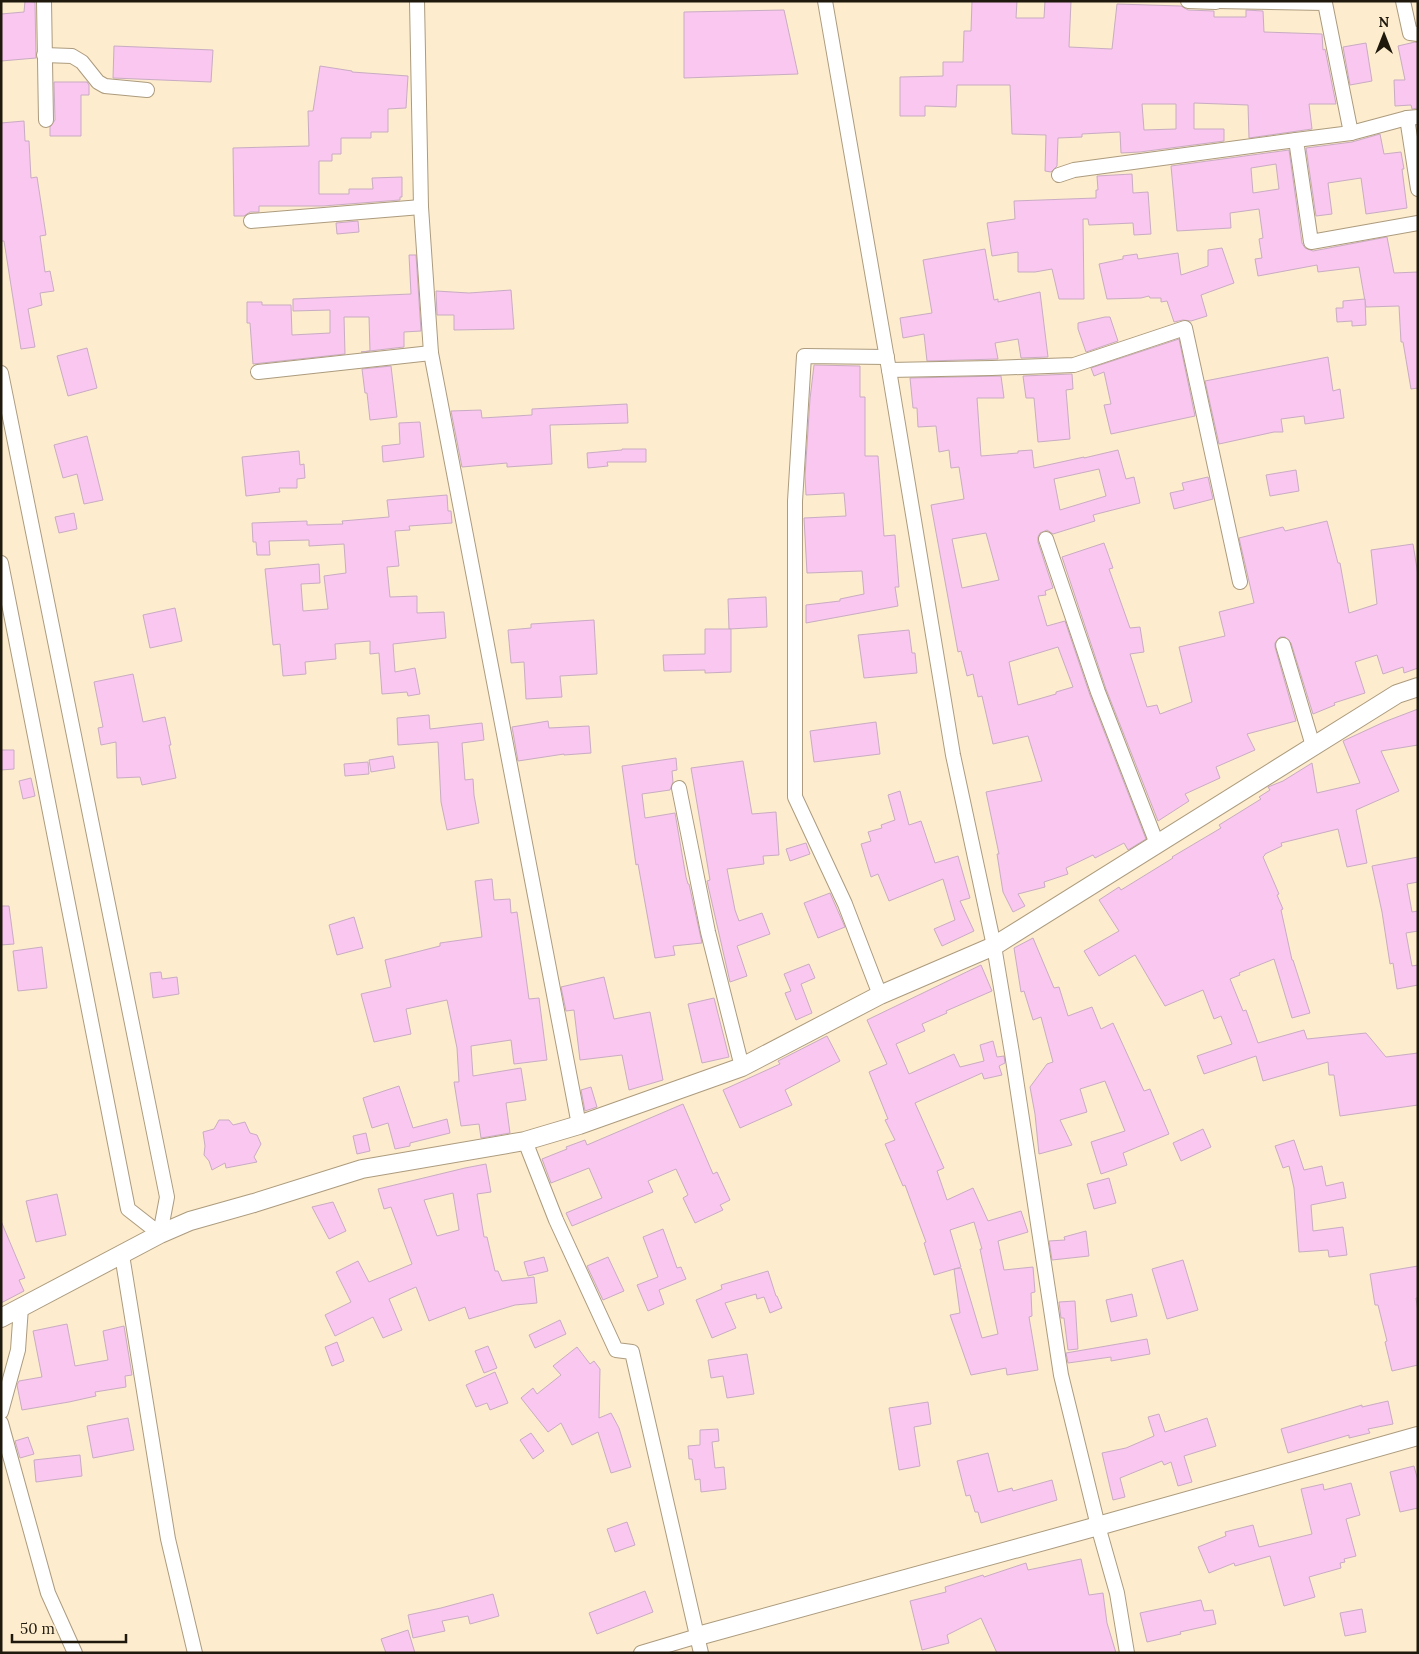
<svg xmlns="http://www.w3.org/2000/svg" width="1419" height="1654" font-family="Lora,serif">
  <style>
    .building { fill: #f9c7ef; stroke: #c9acc3; fill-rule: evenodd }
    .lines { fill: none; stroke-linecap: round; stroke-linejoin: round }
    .minor-casing { stroke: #ac9b7e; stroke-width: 16 }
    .tertiary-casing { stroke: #ac9b7e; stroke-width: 20 }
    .minor { stroke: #fff; stroke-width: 14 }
    .tertiary { stroke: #fff; stroke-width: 18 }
  </style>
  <rect width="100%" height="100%" fill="#fdeccd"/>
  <!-- building -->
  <g class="building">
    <path d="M25 1 35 2 36 58 1 61V14L24 12Z"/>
    <path d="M972 1H1017L1016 18H1044L1045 1H1071L1069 47 1112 49 1117 4 1181 6 1188 10 1214 11V17H1246V10L1263 11 1264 32 1322 34 1323 50 1325 49 1336 104H1309L1312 129 1249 138 1248 105 1194 103V129H1224V141L1140 152 1121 153 1120 132 1082 134V137L1058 138 1057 166 1051 172 1045 171 1046 135 1012 134 1010 85H957L956 107 925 106V116H900V77L943 76V62H963L964 31H971ZM1142 104H1176V129L1144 130Z"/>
    <path d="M784 10 798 74 684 78V12Z"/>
    <path d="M1415 42 1418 43V108L1412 109 1411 105 1395 106 1394 80H1405L1398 46Z"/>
    <path d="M1366 43 1372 81 1350 85 1343 47Z"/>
    <path d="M114 46 213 50 211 82 113 78Z"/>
    <path d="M320 66 352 71V72L408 76 406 108 388 109V132H371V138H341V154H332V161H319V194H349V189H373L372 178 402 177V197H400V200L323 206H259V212H250L244 216H234L233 148 309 146 308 111H313Z"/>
    <path d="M54 82H87L89 85V95H81V136H50V127L55 120Z"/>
    <path d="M24 121 25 141H29L31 178 37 177 46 235 40 236 45 272 50 271 54 291 40 293 42 305 28 309 35 347 21 349 4 241H1V123Z"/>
    <path d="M1380 134 1384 154 1401 152 1404 169H1402L1407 208 1366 214 1361 178 1328 183 1332 214 1316 216 1306 148 1352 142Z"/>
    <path d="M1289 150 1302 243 1305 248 1313 251 1387 237 1394 273 1418 272V388L1411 389 1403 342H1401L1399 306 1366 307 1359 267 1318 272 1317 265 1258 276 1255 259 1262 258 1259 239 1263 238 1259 209 1230 213 1231 228 1177 231 1171 166ZM1276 164 1279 189 1253 193 1251 168Z"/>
    <path d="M1132 174 1133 193 1148 192 1151 234 1134 235 1133 223 1089 225 1088 219H1083L1084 299H1059L1052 269 1035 272H1018V252L992 256 987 223 1015 219 1014 201 1096 198V190H1098L1097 176Z"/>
    <path d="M358 221 359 232 337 234 336 223Z"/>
    <path d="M1222 248 1234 283 1201 295 1207 316 1191 321 1183 320 1174 322 1167 301 1161 302V298H1150L1149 296 1141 298 1107 299 1099 264 1123 259V256L1137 254 1138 259 1178 253 1181 275 1208 266V250Z"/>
    <path d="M985 249 994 300 998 299V302L1040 292 1048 357 1021 358 1018 339 995 343 998 359 927 361 924 334 903 338 900 318 932 313 923 260Z"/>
    <path d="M409 255H416L421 331 404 332V347L361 352 370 351 369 317H344L345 354 253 364 250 323H247V302H262V305H291L292 335 330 333V310L293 311V299L411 294Z"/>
    <path d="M511 290 514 329 454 330V315H437L436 291 469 293Z"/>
    <path d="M1365 299 1366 325 1352 326V321L1337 322 1336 308H1343V301Z"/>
    <path d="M1105 317H1110L1118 341 1086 352 1078 329V323Z"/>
    <path d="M1179 339 1195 416 1111 434 1104 405 1111 404 1104 372 1094 376 1091 368Z"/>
    <path d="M87 348 97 388 68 396 57 356Z"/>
    <path d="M1328 357 1333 391 1340 389 1344 418 1305 424 1304 416 1281 419 1283 432H1274L1219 444 1205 381Z"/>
    <path d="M814 365 860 366V397H865V456H878L884 536 895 535 899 587H895L898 606 806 623V605L840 601V599L864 594 862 571 807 573 804 518 846 516 844 493 806 495 805 476 810 399Z"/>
    <path d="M391 366 397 417 370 420 367 393H365L362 369Z"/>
    <path d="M1072 374 1073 389 1066 390 1070 439 1038 442 1034 398H1026L1023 376Z"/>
    <path d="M1001 376 1004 398H977L981 456 1018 453V451L1032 450 1034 468 1084 457V458L1118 450 1126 479 1134 477 1140 503 1093 515 1095 521 1053 534 1047 530 1040 533 1038 537V542L1053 588 1045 591 1046 595 1038 596 1047 626 1065 621 1090 695 1146 839 1128 850 1124 843 1095 858 1093 855 1066 868 1068 874 1044 882 1045 887 1018 894 1025 906 1013 912 1003 892 997 854H999L986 792 1042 781 1028 736 993 744 982 696 978 697 973 674 967 676 961 651 958 652 931 505 964 499 959 467 951 468 949 450 939 452 936 426 918 427 917 408H913L910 378ZM1099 469 1106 496 1060 510 1054 479ZM986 533 999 580 962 588 952 539ZM1058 647 1073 687 1056 692V694L1018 705 1009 662Z"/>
    <path d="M627 404 628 423 550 425 552 464 507 467V463L462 467 451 411 481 410 482 418 532 415V409Z"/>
    <path d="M420 422 424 457 383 462 382 446 400 444 399 423Z"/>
    <path d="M87 436 103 500 84 504 77 474 63 478 54 445Z"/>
    <path d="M622 449H646V462H607L608 466 588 468 587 453 622 450Z"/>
    <path d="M299 451 300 465 304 464 305 478 297 479V488H279L280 492 246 496 242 457Z"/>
    <path d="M1296 470 1299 491 1270 496 1266 475Z"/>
    <path d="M1208 477 1213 499 1174 509 1170 493 1184 490 1182 483Z"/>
    <path d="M447 495 448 511H451L452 523 409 526 410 530 395 531 399 566 387 567 390 597 417 596V613L444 612 446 638 393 644 395 672 415 668 420 694 408 696 407 692 382 694 379 653 370 654V641L335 644 336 659 305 662 306 674 283 676 280 644 273 645 265 569 319 564 320 583 301 584 303 611 328 609 324 576 346 573 344 544 309 546V540L269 541 270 555H257L256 542H253L252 523 307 521V525L343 524 342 521 389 517 387 500Z"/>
    <path d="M74 513 77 529 59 533 55 517Z"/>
    <path d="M1327 521 1338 563H1340L1349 613 1377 604 1371 550 1413 544 1418 575V668L1404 673 1403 667 1383 674 1377 655 1355 662 1365 693 1334 703 1335 705 1313 714 1291 643 1285 637H1280L1275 643V647L1296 721 1247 734 1255 750 1216 767 1220 778 1185 794 1189 801 1158 821 1106 689 1062 557 1104 543 1113 568 1109 569 1130 628 1140 627 1144 652 1130 654 1147 707 1157 705 1160 714 1192 702 1179 647 1225 636 1219 612 1254 603 1239 538 1283 527 1285 531Z"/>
    <path d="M766 597 767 627 729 629 728 599Z"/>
    <path d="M175 608 182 641 150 648 143 615Z"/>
    <path d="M594 620 597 674 560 676 562 697 526 699 524 662 511 663 508 630 531 628V624Z"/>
    <path d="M705 629H731V672L705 673V670L664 671 663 655 705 654Z"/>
    <path d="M909 630 912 653H915L917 673 864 678 858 635Z"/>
    <path d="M133 674 143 722 165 717 171 745H169L176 778 142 785 140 777 117 778 116 742 101 745 98 728 103 727 94 682Z"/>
    <path d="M1418 709V745L1381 751 1399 791 1356 810 1367 863 1347 867 1338 829 1281 843 1282 846 1265 854V855L1263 857 1279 894 1277 895 1283 909 1281 910 1292 960H1293L1310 1013 1292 1018 1274 959 1239 973 1240 975 1230 979 1243 1011 1246 1010 1258 1043 1304 1030 1307 1039 1366 1033 1386 1057 1418 1053V1105L1340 1116 1334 1075H1329L1328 1062 1263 1081 1256 1056 1204 1074 1197 1056 1232 1044 1221 1016 1214 1019 1203 990 1165 1006 1135 955 1099 976 1084 951 1119 931 1099 900 1119 887 1121 890 1173 858 1172 857 1221 828 1219 825 1261 799 1259 797 1270 790 1268 787 1283 781 1312 763 1317 793 1360 783 1343 741 1384 722Z"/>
    <path d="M429 715 430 729 482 723 484 740 462 743 465 780 473 779 474 795 479 823 447 830 441 802 438 742 398 745 397 718Z"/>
    <path d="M548 721 549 728 589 726 591 753 564 755V754L518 761 512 727Z"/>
    <path d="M876 722 880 754 814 762 810 731Z"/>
    <path d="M1 750H14V769L1 770Z"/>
    <path d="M393 756 395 768 371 772 369 760Z"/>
    <path d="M676 758 677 770 672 771 673 782 670 790 642 794 645 818 675 813 686 877 688 884H689L702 943 673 946 675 955 655 958 638 864 636 865 622 766Z"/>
    <path d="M743 761 752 814 776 812 779 855 763 856 764 864 727 869 735 910 739 921 762 913 770 934 737 946 747 976 730 982 707 881 710 880 691 768Z"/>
    <path d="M368 762 369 774 345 776 344 764Z"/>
    <path d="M31 778 35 796 23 799 19 781Z"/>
    <path d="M900 791 909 825 921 821 935 863 958 856 970 898 960 901 974 931 942 946 934 929 955 920 943 879 889 901 878 874 871 877 861 844 871 841 868 832 882 828 881 825 895 820 888 795Z"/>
    <path d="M806 843 810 854 790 861 786 849Z"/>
    <path d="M1418 857V882L1407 884 1412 912 1418 911V931L1406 933 1412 966 1418 965V985L1397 989 1393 963 1390 964 1382 912 1372 866Z"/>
    <path d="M492 879 494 900 510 899 511 913 517 912 529 999 539 998 547 1060 514 1064 511 1040 471 1046 473 1076 521 1068 526 1100 506 1103 510 1133 481 1138 479 1124 461 1126 454 1082H459L457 1048 447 1000 406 1009 411 1034 374 1042 361 994 391 987 385 960 440 946V943L482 937 475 881Z"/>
    <path d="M830 893 845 927 818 938 804 903Z"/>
    <path d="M1 906H9L14 944 1 945Z"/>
    <path d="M354 917 363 948 337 955 329 925Z"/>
    <path d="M1033 938 1054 988 1059 987 1068 1016 1092 1007 1101 1029 1113 1023 1144 1091 1150 1089 1155 1101 1169 1134 1123 1153 1127 1165 1101 1174 1091 1142 1125 1131 1105 1081 1080 1089 1087 1112 1060 1120 1072 1145 1039 1154 1035 1114 1030 1087 1047 1064 1053 1062 1041 1017 1033 1020 1024 991 1021 992 1014 948Z"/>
    <path d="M42 947 47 988 18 991 13 951Z"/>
    <path d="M809 964 815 978 801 984 812 1013 796 1020 785 993 791 991 784 974Z"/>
    <path d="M981 965 992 991 946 1011 947 1013 922 1024 925 1031 896 1044 909 1074 954 1054 960 1067 984 1061 980 1045 993 1041 997 1057 1004 1056 1005 1063 999 1066 1002 1075 984 1079 982 1073 915 1103 944 1168 937 1171 947 1200 973 1188 988 1221 1021 1211 1028 1232 998 1241 1004 1270 1033 1267 1035 1292 1031 1293 1032 1316 1029 1317 1038 1370 1007 1375 1006 1368 971 1375 950 1315 960 1313 954 1269 961 1268 982 1338 998 1334 980 1249H982L974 1222 950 1230 961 1267 934 1275 924 1243 926 1242 905 1185 903 1186 885 1144 895 1140 885 1120 888 1119 869 1072 887 1064 867 1020Z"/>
    <path d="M161 972 162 979 177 977 179 994 153 998 150 973Z"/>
    <path d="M604 977 614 1019 650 1012 663 1080 629 1090 622 1055 580 1060 574 1010 566 1011 561 987Z"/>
    <path d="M714 998 729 1057 702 1063 688 1004Z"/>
    <path d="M827 1036 840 1061 785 1090 792 1105 740 1128 723 1090 780 1064 778 1061Z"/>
    <path d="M399 1086 413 1128 447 1119 450 1133 410 1143V1146L395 1149 388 1123 372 1128 363 1098Z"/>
    <path d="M591 1087 597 1107 585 1111 581 1090Z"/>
    <path d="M683 1104 713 1174 717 1172 730 1200 720 1205 723 1210 695 1223 683 1198 688 1195 676 1169 648 1181 653 1192 572 1226 566 1213 602 1198 589 1168 551 1183 542 1159 567 1149 566 1147 585 1140 587 1145Z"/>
    <path d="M219 1120H229L233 1125 245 1122 250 1133 257 1135 261 1144 254 1157 257 1162 226 1168 225 1163 212 1170 209 1161 204 1155 205 1146 203 1132 214 1129Z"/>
    <path d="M1203 1129 1211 1147 1181 1161 1173 1143Z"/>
    <path d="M366 1133 370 1151 357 1154 353 1136Z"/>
    <path d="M1294 1140 1304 1170 1322 1166 1326 1186 1343 1182 1346 1198 1311 1205 1313 1231 1343 1227 1347 1255 1329 1257 1328 1250 1299 1252 1294 1188 1289 1166 1283 1168 1275 1146Z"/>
    <path d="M486 1164 491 1192 477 1194 484 1237H487L495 1271H498L502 1281 534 1277 537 1303 515 1305 469 1319 465 1307 429 1321 416 1287 389 1299 402 1330 383 1338 373 1317 335 1336 325 1315 351 1302 336 1272 358 1261 369 1282 412 1264 391 1207 384 1209 378 1189 465 1168ZM453 1193 459 1230 437 1236 424 1200Z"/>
    <path d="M1109 1178 1116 1203 1094 1209 1087 1184Z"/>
    <path d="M57 1194 66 1235 36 1242 26 1201Z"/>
    <path d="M333 1202 346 1231 329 1239 312 1207Z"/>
    <path d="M1 1221 25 1278 19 1280 24 1291 1 1303Z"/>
    <path d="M663 1229 677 1268 681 1267 686 1279 659 1290 664 1304 648 1311 637 1285 658 1277 643 1237Z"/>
    <path d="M1086 1231 1089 1256 1052 1260 1049 1241 1065 1240 1064 1237Z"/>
    <path d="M544 1257 548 1271 528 1276 524 1262Z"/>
    <path d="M608 1257 624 1291 603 1300 587 1266Z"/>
    <path d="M1183 1260 1198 1310 1167 1319 1152 1269Z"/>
    <path d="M1418 1266V1298H1416L1418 1312V1365L1392 1371 1385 1342 1387 1341 1378 1305H1375L1370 1274Z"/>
    <path d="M768 1271 776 1296H777L782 1308 770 1313 764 1297 757 1299 756 1294 725 1303 736 1328 712 1338 696 1300 722 1289 721 1285Z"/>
    <path d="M1132 1294 1137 1316 1111 1322 1106 1300Z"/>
    <path d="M1075 1301 1078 1349 1068 1350 1064 1318H1061L1059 1302Z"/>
    <path d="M560 1320 566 1334 535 1348 529 1335Z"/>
    <path d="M67 1324 75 1366 108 1360 103 1331 124 1326 132 1375 125 1376 126 1387 95 1392 96 1396 69 1402 22 1410 17 1385 19 1381 42 1377 33 1331Z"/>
    <path d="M1147 1339 1150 1354 1111 1361V1357L1068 1363 1066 1353Z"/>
    <path d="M337 1342 344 1361 332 1366 325 1347Z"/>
    <path d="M488 1346 497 1368 484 1373 475 1351Z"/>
    <path d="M577 1347 590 1364 594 1361 600 1369 599 1418 611 1413 619 1428 631 1467 611 1473 598 1432 572 1445 561 1423 548 1432 521 1398 533 1388 537 1394 561 1375 553 1366Z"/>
    <path d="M747 1354 754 1394 727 1398 723 1376 711 1378 708 1360Z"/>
    <path d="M495 1372 508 1403 490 1410 487 1403 476 1407 466 1385Z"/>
    <path d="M1388 1401 1393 1424 1368 1429 1370 1433 1349 1438V1435L1288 1453 1281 1429 1362 1405V1407Z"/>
    <path d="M928 1402 931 1424 914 1427 920 1466 899 1470 889 1408Z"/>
    <path d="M1159 1414 1165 1432 1207 1418 1216 1446 1184 1456 1192 1482 1178 1486 1171 1462 1164 1465 1162 1461 1120 1478 1125 1497 1113 1500 1102 1453 1126 1448 1154 1436 1148 1417Z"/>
    <path d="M128 1418 134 1450 93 1458 87 1426Z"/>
    <path d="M718 1429 719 1441 712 1442 715 1468 724 1467 726 1489 701 1492 700 1479 695 1480 692 1459H689L688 1446 700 1445V1430Z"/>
    <path d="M531 1433 544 1451 533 1459 520 1440Z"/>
    <path d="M28 1437 34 1454 20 1458 15 1441Z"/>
    <path d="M988 1453 998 1492 1012 1488 1013 1491 1052 1480 1057 1500 981 1523 978 1512H975L970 1495 966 1496 957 1461Z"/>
    <path d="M80 1455 82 1476 36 1482 34 1460Z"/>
    <path d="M1414 1466 1418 1481V1508L1400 1512 1390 1472Z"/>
    <path d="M1351 1483 1360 1515 1346 1519 1356 1556 1344 1559 1345 1562 1340 1563 1341 1568 1309 1577 1315 1597 1284 1606 1270 1556 1235 1566 1234 1563 1209 1573 1198 1547 1226 1536 1225 1532 1253 1525 1259 1547 1312 1534 1301 1489 1323 1484 1324 1490Z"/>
    <path d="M627 1522 635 1545 615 1552 607 1529Z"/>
    <path d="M1081 1559 1089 1595 1103 1593 1107 1623 1116 1653H997L981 1618 947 1635 949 1643 922 1650 910 1601 946 1592 945 1587 983 1575 984 1577 1026 1563 1028 1570Z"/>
    <path d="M645 1591 653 1612 597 1634 589 1613Z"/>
    <path d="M493 1594 499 1616 470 1624 468 1616 442 1621 445 1631 413 1638 408 1615 441 1608Z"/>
    <path d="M1201 1600 1204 1611 1213 1610 1216 1624 1180 1632 1181 1634 1147 1642 1140 1613Z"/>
    <path d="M1362 1609 1366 1632 1345 1636 1340 1613Z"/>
    <path d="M408 1630 415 1653H386L381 1639Z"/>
  </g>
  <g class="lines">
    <defs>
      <g id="minor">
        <path d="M44 1 46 120"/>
        <path d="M417 1 421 207 431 353 579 1125"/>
        <path d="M825 1 889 370 953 755 994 946 1012 1053 1061 1375 1098 1526 1117 1593 1127 1653"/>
        <path d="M1188 1 1216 2"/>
        <path d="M1216 1 1325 3 1351 133 1296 140 1311 242 1418 223"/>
        <path d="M1403 1 1410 33 1418 34"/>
        <path d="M44 55 72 56 82 62 98 82 105 86 147 90"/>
        <path d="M1407 118 1418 189"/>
        <path d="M1351 133 1407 118 1418 117"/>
        <path d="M1059 175 1074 170 1296 140"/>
        <path d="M251 221 421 207"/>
        <path d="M889 370 992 368 1074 365 1185 328 1240 582"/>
        <path d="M258 372 431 353"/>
        <path d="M1 373 167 1197 160 1234 128 1209 1 563"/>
        <path d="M1046 539 1098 692 1157 844"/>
        <path d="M1283 645 1313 746"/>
        <path d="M679 788 708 932 742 1067"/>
        <path d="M880 995 845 904 795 797V501L804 356 887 357"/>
        <path d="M525 1141 556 1220 616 1350 632 1352 701 1653"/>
        <path d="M122 1255 168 1539 195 1653"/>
        <path d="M1 1412 18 1350 21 1307"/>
        <path d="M1 1423 48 1593 75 1653"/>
        <path d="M641 1653 698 1636"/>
      </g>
      <g id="tertiary">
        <path d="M1 1318 160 1234 190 1221 254 1203 362 1169 525 1141 579 1125 742 1067 880 995 994 946 1397 694 1418 687"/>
        <path d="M698 1636 1098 1526 1418 1436"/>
      </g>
    </defs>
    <!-- minor casing -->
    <use href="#minor" class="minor-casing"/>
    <!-- tertiary casing -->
    <use href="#tertiary" class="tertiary-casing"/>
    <!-- minor -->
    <use href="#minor" class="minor"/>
    <!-- tertiary -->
    <use href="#tertiary" class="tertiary"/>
  </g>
  <!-- border -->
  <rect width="1419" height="1654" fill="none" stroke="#1f190d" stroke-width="5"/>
  <!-- north arrow -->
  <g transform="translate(1384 35)" stroke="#fdeccd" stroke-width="4" paint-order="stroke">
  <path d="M0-4L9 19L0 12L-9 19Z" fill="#1f190d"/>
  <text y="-8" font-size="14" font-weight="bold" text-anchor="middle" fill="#1f190d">N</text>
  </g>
  <!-- scale -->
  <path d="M12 1634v8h114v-8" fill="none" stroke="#1f190d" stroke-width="2.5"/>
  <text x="20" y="1634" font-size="15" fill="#1f190d" stroke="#fdeccd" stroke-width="4" paint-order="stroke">50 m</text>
</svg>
